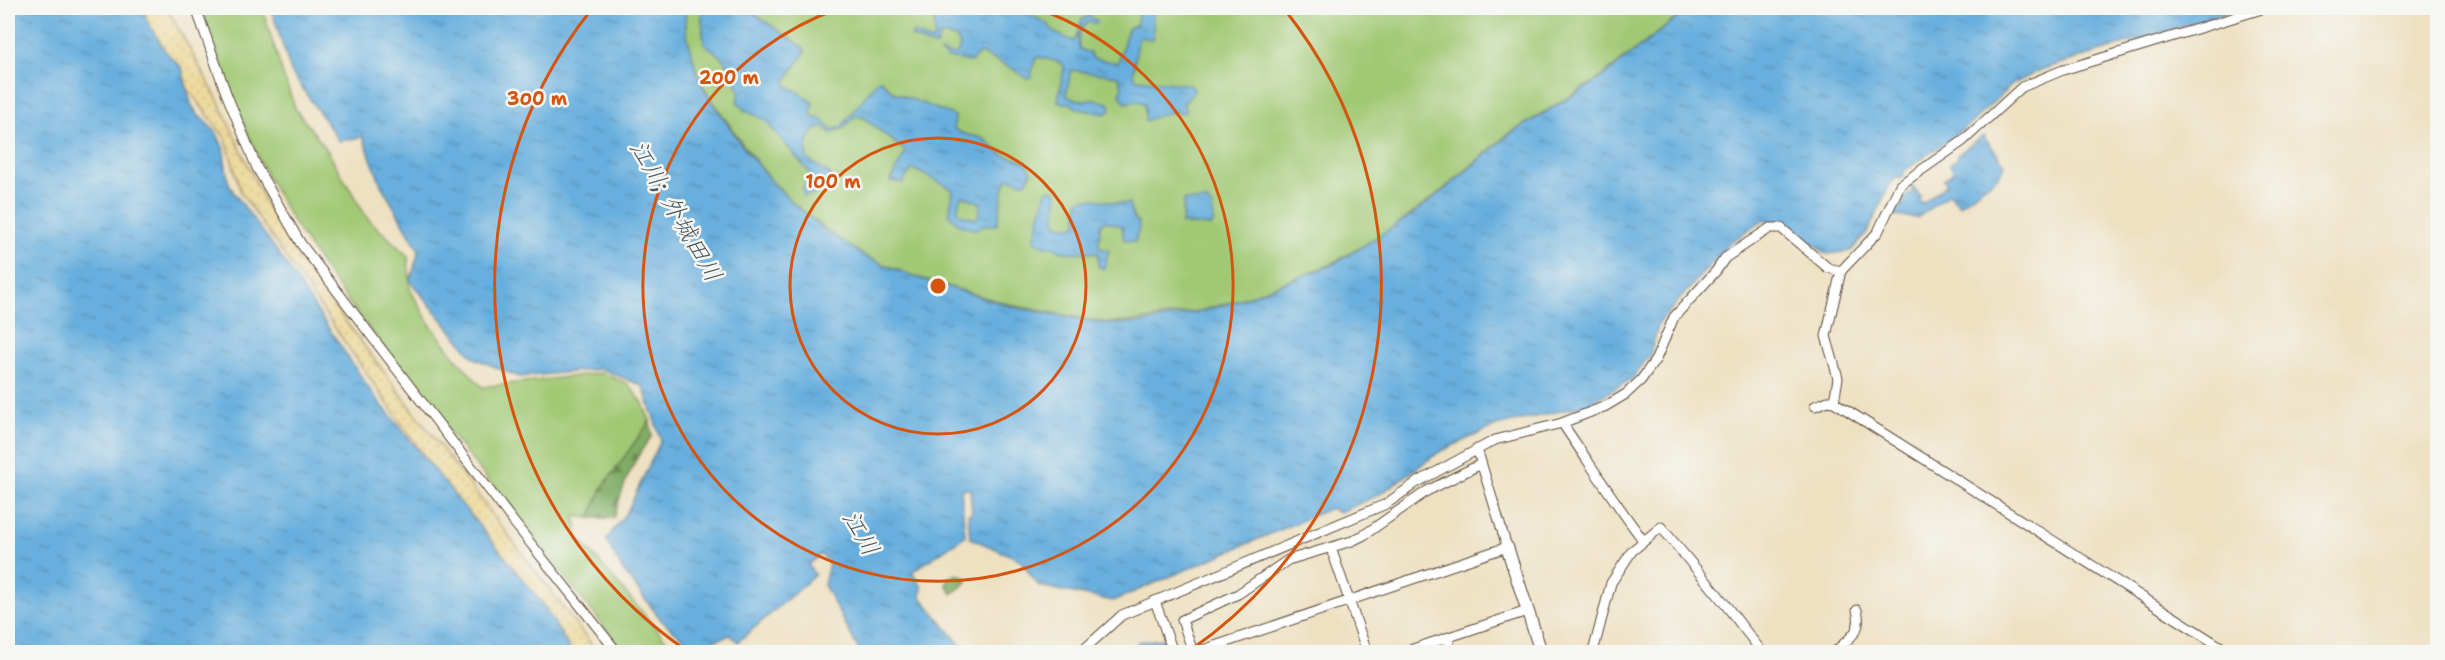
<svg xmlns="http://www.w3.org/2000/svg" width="2445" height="660" font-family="'Shantell Sans','Klee One',sans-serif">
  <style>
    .grass { fill: #a1c975; stroke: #6e7a4a; stroke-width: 1.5 }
    .forest { fill: url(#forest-firs); stroke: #5e6c42; stroke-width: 1.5 }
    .sand { fill: url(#sand-dots); stroke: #94825e; stroke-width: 1.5 }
    .water { fill: url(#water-ripples); stroke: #516c7e; stroke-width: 1.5; fill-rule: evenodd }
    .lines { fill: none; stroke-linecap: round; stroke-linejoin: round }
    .minor-casing { stroke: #564537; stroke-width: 11 }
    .tertiary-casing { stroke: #564537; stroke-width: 14 }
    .minor { stroke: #fff; stroke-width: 9 }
    .tertiary { stroke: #fff; stroke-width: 12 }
    .ring { fill: none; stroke: #d7540e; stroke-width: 3 }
    .labels { text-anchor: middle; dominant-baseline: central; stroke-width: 5; stroke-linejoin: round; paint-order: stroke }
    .water-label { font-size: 24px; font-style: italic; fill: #4a5961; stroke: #f6f6f2 }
    .centre { fill: #d7540e; stroke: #f6f6f2; stroke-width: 3 }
    .ring-label { font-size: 18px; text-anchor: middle; font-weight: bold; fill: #d7540e; stroke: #f6f6f2; stroke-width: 5; stroke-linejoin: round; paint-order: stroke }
  </style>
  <defs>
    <pattern id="forest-firs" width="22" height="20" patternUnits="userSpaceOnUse" patternTransform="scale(1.5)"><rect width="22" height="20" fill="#80ad66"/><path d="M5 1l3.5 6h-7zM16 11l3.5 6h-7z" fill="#6a8d53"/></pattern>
    <pattern id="sand-dots" width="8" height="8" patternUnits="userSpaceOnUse" patternTransform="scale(1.5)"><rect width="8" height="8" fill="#eeda9e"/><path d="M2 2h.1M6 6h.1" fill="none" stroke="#cdbb88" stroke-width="1.8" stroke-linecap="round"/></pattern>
    <pattern id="water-ripples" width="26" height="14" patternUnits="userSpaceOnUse" patternTransform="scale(1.5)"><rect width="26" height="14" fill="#67afde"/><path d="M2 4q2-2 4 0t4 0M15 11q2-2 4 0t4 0" fill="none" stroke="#568fb3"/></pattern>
  </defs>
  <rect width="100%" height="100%" fill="#f6f6f2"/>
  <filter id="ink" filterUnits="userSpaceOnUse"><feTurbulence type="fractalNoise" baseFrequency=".0167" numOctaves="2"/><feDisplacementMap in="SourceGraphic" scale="12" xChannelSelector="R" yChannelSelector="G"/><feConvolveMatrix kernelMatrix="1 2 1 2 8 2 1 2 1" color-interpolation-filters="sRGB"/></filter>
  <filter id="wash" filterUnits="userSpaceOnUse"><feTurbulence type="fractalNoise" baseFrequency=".008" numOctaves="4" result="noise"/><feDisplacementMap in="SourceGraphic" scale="24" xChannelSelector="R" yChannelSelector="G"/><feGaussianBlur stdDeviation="1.35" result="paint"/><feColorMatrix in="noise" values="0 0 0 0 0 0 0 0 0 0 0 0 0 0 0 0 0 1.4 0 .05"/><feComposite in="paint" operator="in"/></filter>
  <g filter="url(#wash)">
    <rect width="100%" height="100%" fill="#eee1c2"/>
    <!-- grass -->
    <g class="grass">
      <path d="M201 8H262L283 75 296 110 325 147 367 218 408 256 410 289 429 323 456 358 482 387 602 373 627 383 642 402 650 421 602 488 590 518 575 516 578 537 676 652H624C550 557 473 463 399 367 353 308 307 251 272 185 242 129 223 67 201 8Z"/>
      <path d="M685 8H1689L1597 80 1508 134 1439 193 1388 232 1347 255 1329 265 1238 300 1203 310 1139 321 1108 323 1015 306 913 276 866 257 825 229 794 204 772 181 744 146 706 91 697 73 686 32Z"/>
    </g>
    <!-- forest -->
    <g class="forest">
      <path d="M650 421 652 436C632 460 622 488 614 518H590L602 488Z"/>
      <path d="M957 574 965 577 967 582 952 594 946 584 948 578Z"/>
    </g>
    <!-- sand -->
    <path class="sand" d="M127 8H167L219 102 267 207 308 272 597 652H555L484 542 241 193 226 139Z"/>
    <!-- water -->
    <g class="water">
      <path d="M8 8H144L146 19 166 52 182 68 191 104 197 114 216 132 223 147 228 181 234 193 277 251 372 393 542 603 572 652H8Z"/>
      <path d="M271 8H685L686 31 697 73 705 91 743 147 771 181 794 204 824 229 866 257 912 276 1014 307 1108 324 1140 323 1203 311 1237 301 1329 266 1347 256 1409 217 1439 194 1511 133 1597 81 1690 8H2242L2043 69 2013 84 1967 127 1903 172 1904 176 1900 179 1897 177 1890 184 1868 231 1851 251 1827 254 1780 221H1762L1728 244 1659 323 1650 355 1632 379 1586 405 1496 426 1441 451 1380 494 1339 513 1331 508 1113 601 1039 586 1019 559 970 538 968 514 972 513 970 489H961L965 536 912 572 922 587 921 597 966 652H860L824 585 829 563 821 554 808 565 815 575 738 642 730 635 695 648 662 621 622 569 606 540 628 510 661 440 643 386 602 369 519 377 474 358 410 281 419 250 381 185 363 137 339 141 291 72Z"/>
      <path d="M701 8H746L804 48 805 52 786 80 787 85 809 99 813 103 811 113 814 118H820L831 129H836L842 126 877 81 881 80 893 92 953 115 955 116 954 128C961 135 971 135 981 138 989 141 992 148 1000 153 1013 160 1025 156 1032 172L1026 182H1020L1010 178 1005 182 997 225H982L978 229C966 229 956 224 949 214L953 191 949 187 915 170 910 171 903 183 890 181 905 153 904 150 864 118 856 115 844 128 831 133 823 126C810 129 805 147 807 159L831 175 814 195 804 196 802 189 811 178 810 173 764 119 745 111 737 101 740 93C730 66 728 60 704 44ZM963 196 981 203 978 216 976 219 957 213 960 198Z"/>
      <path d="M917 8H997L1015 13 1021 10 1047 23 1055 33 1073 41 1076 38 1082 19 1089 16 1098 21 1096 24 1088 22C1080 27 1076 41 1080 49L1090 53 1092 58 1118 63 1128 28 1136 25 1140 8H1153V38L1151 40 1142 37 1138 40 1133 75 1137 79 1190 85 1194 89 1193 93 1183 104 1186 111 1183 113C1168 110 1159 116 1145 121V104L1139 101 1126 103 1120 95 1122 86 1118 76 1071 70 1066 95C1078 104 1097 96 1110 104L1111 110 1105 114 1078 109 1070 103H1063L1058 101 1064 67 1059 62 1038 57 1035 60 1031 77 1027 79 1013 69 980 53 971 62 948 58 939 52 955 55 958 53 960 44 956 38 940 35 936 46H933L912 37 911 35 913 33 932 41 935 38 934 19Z"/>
      <path d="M1983 136 2005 164 1999 176 1959 205 1950 193 1917 218 1895 216 1906 196 1914 192 1911 187 1913 186 1921 197 1918 199 1922 204 1947 184 1944 179 1954 172 1950 165 1957 158V155Z"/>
      <path d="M1052 189 1058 193 1055 221 1059 225 1073 227 1077 223 1078 201C1094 194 1111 206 1129 203L1133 217 1138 222 1139 228 1135 242 1124 240 1122 226 1105 221 1100 225 1099 248 1109 250 1104 269 1098 266V253L1063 252C1055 246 1043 247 1034 241L1046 191Z"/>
      <path d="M1184 200 1207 201 1212 207 1214 221 1211 226 1182 224Z"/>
      <path d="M1164 639 1168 652H1135L1140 650 1137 642Z"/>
    </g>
  </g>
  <g filter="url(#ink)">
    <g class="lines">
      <defs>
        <g id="minor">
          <path d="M196 8 226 93 257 168 301 244 516 525 617 652"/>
          <path d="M1834 402 1838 378 1826 336 1841 271 1878 232 1900 185 1963 141 2022 87 2063 70 2265 8"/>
          <path d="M1815 406 1828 401 1834 402 2229 652"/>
          <path d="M1562 423C1589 462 1614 502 1643 540"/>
          <path d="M1331 548 1367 652"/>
          <path d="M1155 601 1173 652"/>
          <path d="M1447 638 1452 652"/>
          <path d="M1081 652 1122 615 1386 504 1416 483 1495 440 1562 423 1606 406 1626 394 1641 380 1656 359 1674 317 1716 271 1725 258 1770 228H1781L1828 268 1841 271"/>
          <path d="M1193 652 1182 620 1238 594 1288 560 1352 541 1364 535 1427 491 1481 464"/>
          <path d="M1197 652 1507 547 1477 449"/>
          <path d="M1404 652 1527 611"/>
          <path d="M1593 652 1611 583 1632 551 1661 527 1718 595 1762 652"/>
          <path d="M1835 652C1850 637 1863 632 1857 610"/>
        </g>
        <path id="tertiary" d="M1507 547 1541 652"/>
      </defs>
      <!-- minor casing -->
      <use href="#minor" class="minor-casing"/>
      <!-- tertiary casing -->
      <use href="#tertiary" class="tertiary-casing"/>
      <!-- minor -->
      <use href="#minor" class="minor"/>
      <!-- tertiary -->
      <use href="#tertiary" class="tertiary"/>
    </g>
  </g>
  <!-- distance rings -->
  <g class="ring">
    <circle cx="938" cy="286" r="148"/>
    <path d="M1036 8A295 295 0 1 1 840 8"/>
    <path d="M687 651A443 443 0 0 1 591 10M1285 10A443 443 0 0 1 1189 651"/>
  </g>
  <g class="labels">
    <!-- water labels -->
    <g class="water-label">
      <text transform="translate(676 211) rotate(60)">江川; 外城田川</text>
      <text transform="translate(861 533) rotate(60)">江川</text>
    </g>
  </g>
  <circle cx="938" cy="286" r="9" class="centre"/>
  <g class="ring-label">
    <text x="729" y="84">200 m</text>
    <text x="537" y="105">300 m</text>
    <text x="833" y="188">100 m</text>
  </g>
  <!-- margin -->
  <rect width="2445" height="660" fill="none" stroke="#f6f6f2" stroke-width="30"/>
</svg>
